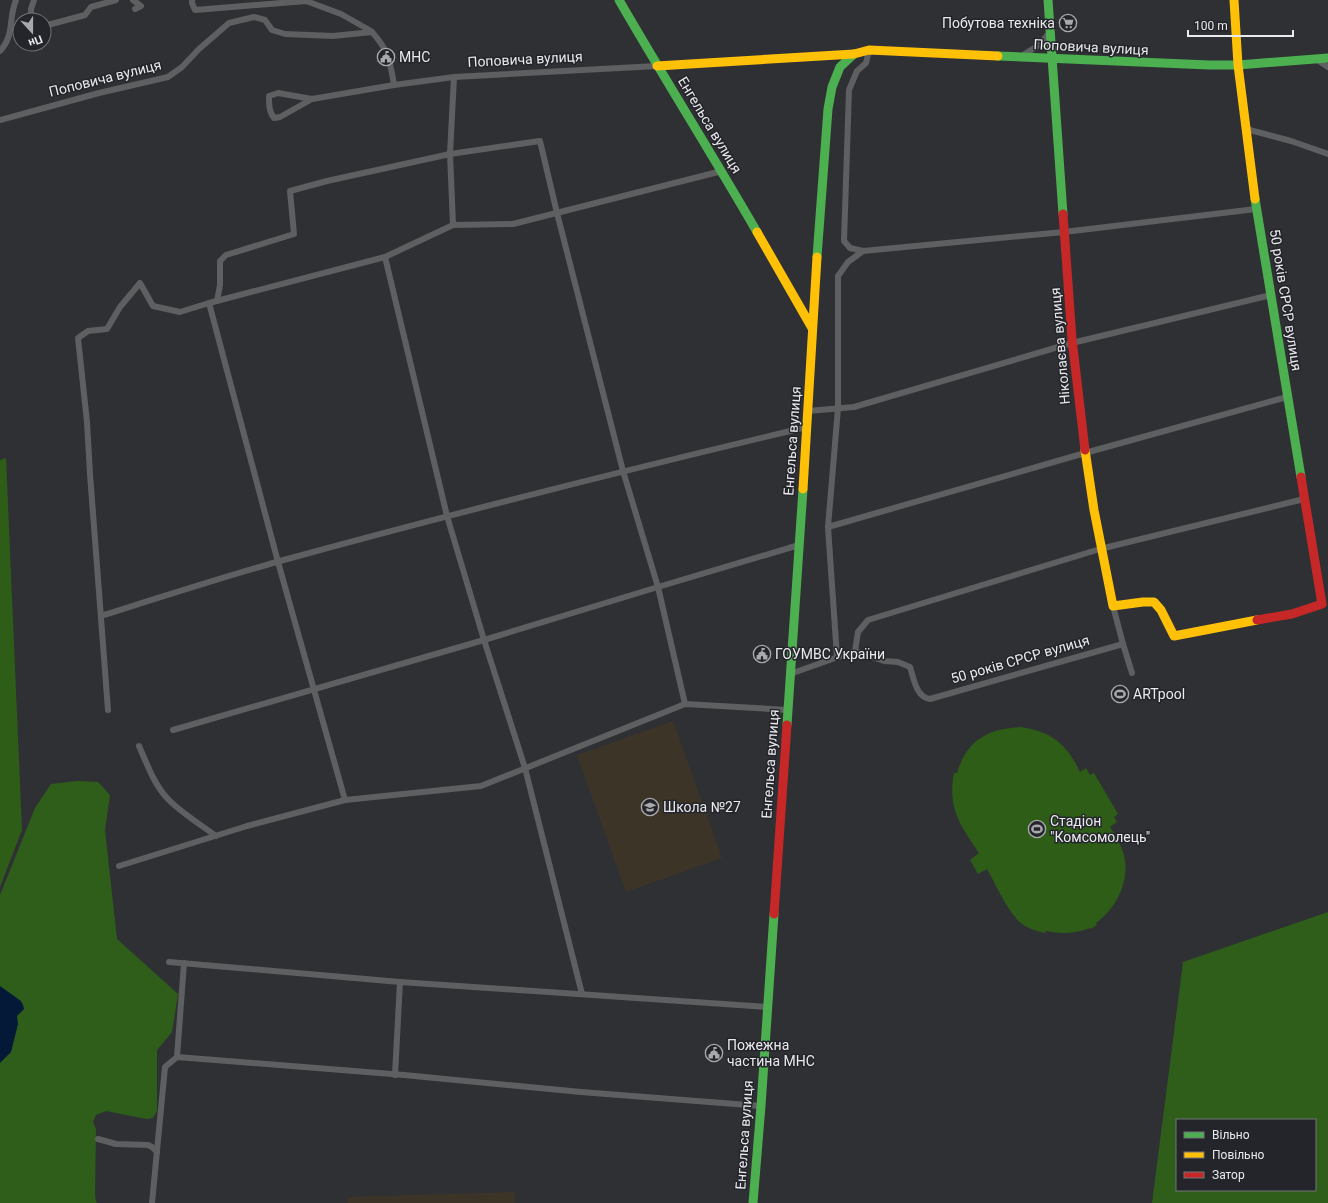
<svg xmlns="http://www.w3.org/2000/svg" width="1328" height="1203" font-family="Roboto,sans-serif">
  <style>
    .education { fill: #3c3527 }
    .green { fill: #2d5d17 }
    .forest { fill: #2e5e19; fill-rule: evenodd }
    .water { fill: #041838 }
    .lines { fill: none; stroke-linecap: round; stroke-linejoin: round }
    .street { stroke: #5e5f61; stroke-width: 6 }
    .fast { stroke: #4caf50; stroke-width: 9 }
    .slow { stroke: #ffc107; stroke-width: 9 }
    .jam { stroke: #c62828; stroke-width: 9 }
    .labels { text-anchor: middle; dominant-baseline: central; stroke-width: 3; stroke-linejoin: round; paint-order: stroke }
    .poi-label { font-size: 14px; fill: #eaeaee; stroke: #24252a; text-anchor: start }
    .street-label { font-size: 14px; fill: #eaeaee; stroke: #24252a }
  </style>
  <rect width="100%" height="100%" fill="#2f3034"/>
  <!-- education -->
  <g class="education">
    <path d="M673 721 722 858 626 892 577 755Z"/>
    <path d="M515 1192V1203H348V1197Z"/>
  </g>
  <!-- green -->
  <g class="green">
    <path d="M6 458 22 830 0 887V460Z"/>
    <path d="M1020 727C1051 731 1067 744 1080 772L1086 768 1090 775 1094 773 1118 814 1114 817 1117 822 1110 827C1115 835 1121 845 1124 855 1130 881 1117 907 1096 923L1097 925 1091 929 1090 928C1074 934 1062 934 1046 931L1045 933C1037 931 1029 929 1022 924 1008 913 996 885 987 869L978 874 970 860 979 853C961 826 947 808 954 773H957C967 740 987 729 1020 727Z"/>
  </g>
  <!-- forest -->
  <g class="forest">
    <path d="M77 781 98 782 110 795 105 830 117 939 178 994 172 1032 157 1050V1111L153 1118 146 1119 106 1111 96 1115 93 1122 96 1129 95 1195 96 1202 98 1203H0V895L35 808 51 784Z"/>
    <path d="M1328 912V1203H1152L1183 962ZM1177 1120H1315V1190H1177Z"/>
  </g>
  <!-- water -->
  <path class="water" d="M0 986 21 1001 23 1005 24 1009 17 1016 18 1024 11 1052 0 1063Z"/>
  <g class="lines">
    <!-- street -->
    <g class="street">
      <path d="M133 0 141 6 135 9"/>
      <path d="M192 0V3L195 10 306 1 341 14 371 31"/>
      <path d="M31 20V9L34 0"/>
      <path d="M44 26 85 15 91 7 116 0"/>
      <path d="M869 50 866 63 857 71 849 90 844 241 850 248 863 251 1064 232 1256 209"/>
      <path d="M0 51C15 35 8 19 16 0"/>
      <path d="M1020 57 1039 45 1051 31"/>
      <path d="M1316 59 1328 67"/>
      <path d="M312 99 280 117 274 118C269 112 269 104 269 96L278 93 312 99 394 85 454 77 657 66"/>
      <path d="M0 120 99 93 168 77 182 67 199 49 229 23 254 17 265 20 272 30 285 34 333 36 372 32C389 51 390 61 394 85"/>
      <path d="M1246 129 1291 141 1328 154"/>
      <path d="M453 225 513 224 722 171"/>
      <path d="M385 257 447 516 484 640 525 768 582 994"/>
      <path d="M217 301 220 285V261L226 255 294 234 290 191 327 181 450 154 540 141 557 213 623 471 658 587 685 704"/>
      <path d="M209 303 278 562 345 800"/>
      <path d="M808 411 854 407 1072 343 1271 295"/>
      <path d="M828 527 1085 453 1287 397"/>
      <path d="M1113 606 1123 644 1132 673"/>
      <path d="M101 616C161 597 220 578 280 561 455 513 630 469 807 427"/>
      <path d="M855 651 858 632 868 620 1100 549 1304 499"/>
      <path d="M837 657 828 527 838 408V276L848 262 863 251"/>
      <path d="M790 674 855 651 884 661 898 662 910 667C914 679 916 697 930 699L1123 644"/>
      <path d="M108 710 90 474 87 422 78 338 88 331 107 329 120 307 140 283 153 306 180 312 209 303 385 257 453 225 450 154 454 77"/>
      <path d="M173 730 484 640 658 587 799 545"/>
      <path d="M139 746C147 764 154 784 167 798 181 813 200 824 216 836"/>
      <path d="M119 866 247 826 345 800 481 786 685 704 788 710"/>
      <path d="M169 962 400 982 767 1007"/>
      <path d="M177 1057 184 963"/>
      <path d="M395 1075 400 982"/>
      <path d="M98 1139 116 1144 148 1145 152 1147 157 1152"/>
      <path d="M152 1203 165 1067 177 1057 404 1075 581 1092 761 1106"/>
    </g>
    <!-- fast -->
    <g class="fast">
      <path d="M619 0C664 78 712 154 757 232"/>
      <path d="M1048 0 1063 214"/>
      <path d="M998 56 1209 65H1238L1328 58"/>
      <path d="M1255 199 1301 477"/>
      <path d="M817 257 828 109 832 87 840 67 854 54"/>
      <path d="M787 725 803 489"/>
      <path d="M753 1203 761 1106 774 914"/>
    </g>
    <!-- slow -->
    <g class="slow">
      <path d="M1234 0 1238 65 1255 199"/>
      <path d="M657 66 854 54 869 50 998 56"/>
      <path d="M757 232 812 328"/>
      <path d="M1085 450 1094 510 1113 606 1143 602H1154L1161 610 1174 636 1257 620"/>
      <path d="M803 489 817 257"/>
    </g>
    <!-- jam -->
    <g class="jam">
      <path d="M1063 214 1072 339 1085 450"/>
      <path d="M1257 620 1292 614 1322 604 1301 477"/>
      <path d="M774 914 787 725"/>
    </g>
  </g>
  <!-- icons -->
  <defs>
    <symbol id="supermarket-ring" viewBox="-11 -11 22 22"><circle r="9.5" fill="#24252a" stroke="#a9a9ad" stroke-width="1.5"/><path d="M-6-5.5h2.5l.6 2H6L4.5 2H-2.5L-4.4-4H-6ZM-1.5 3.2a1.3 1.3 0 1 0 .1 0ZM3 3.2a1.3 1.3 0 1 0 .1 0Z" fill="#a9a9ad"/></symbol>
    <symbol id="civic-ring" viewBox="-11 -11 22 22"><circle r="9.5" fill="#24252a" stroke="#a9a9ad" stroke-width="1.5"/><path d="M-.6-6.5H3V-4.5H.6V-3L4-1V1h2V6H-6V1h2V-1L-.6-3ZM-1.2 2.5V6h2.4V2.5Z" fill="#a9a9ad"/></symbol>
    <symbol id="stadium-ring" viewBox="-11 -11 22 22"><circle r="9.5" fill="#24252a" stroke="#a9a9ad" stroke-width="1.5"/><path d="M0-5a6.5 5 0 1 0 0 10a6.5 5 0 1 0 0-10ZM-3.5-1.8h7v3.6h-7Z" fill="#a9a9ad"/></symbol>
    <symbol id="school-ring" viewBox="-11 -11 22 22"><circle r="9.5" fill="#24252a" stroke="#a9a9ad" stroke-width="1.5"/><path d="M0-5L7-2L0 1L-7-2ZM-4 1L0 2.5L4 1V4Q0 6-4 4Z" fill="#a9a9ad"/></symbol>
  </defs>
  <g fill-rule="evenodd">
    <use href="#supermarket-ring" x="1058" y="13" width="20" height="20"/>
    <use href="#civic-ring" x="376" y="47" width="20" height="20"/>
    <use href="#civic-ring" x="752" y="644" width="20" height="20"/>
    <use href="#stadium-ring" x="1110" y="684" width="20" height="20"/>
    <use href="#school-ring" x="640" y="797" width="20" height="20"/>
    <use href="#stadium-ring" x="1027" y="819" width="20" height="20"/>
    <use href="#civic-ring" x="704" y="1043" width="20" height="20"/>
  </g>
  <g class="labels">
    <!-- poi labels -->
    <g class="poi-label">
      <text x="1055" y="23" text-anchor="end">Побутова техніка</text>
      <text x="399" y="57">МНС</text>
      <text x="775" y="654">ГОУМВС України</text>
      <text x="1133" y="694">ARTpool</text>
      <text x="663" y="807">Школа №27</text>
      <text x="1050" y="821">Стадіон<tspan x="1050" dy="16">"Комсомолець"</tspan></text>
      <text x="727" y="1045">Пожежна<tspan x="727" dy="16">частина МНС</tspan></text>
    </g>
    <!-- street labels -->
    <g class="street-label">
      <text transform="translate(1091 47) rotate(3)">Поповича вулиця</text>
      <text transform="translate(525 59) rotate(-3)">Поповича вулиця</text>
      <text transform="translate(105 78) rotate(-14)">Поповича вулиця</text>
      <text transform="translate(710 125) rotate(59)">Енгельса вулиця</text>
      <text transform="translate(1286 300) rotate(81)">50 років СРСР вулиця</text>
      <text transform="translate(1060 346) rotate(-95)">Ніколаєва вулиця</text>
      <text transform="translate(792 441) rotate(-86)">Енгельса вулиця</text>
      <text transform="translate(1020 659) rotate(-16)">50 років СРСР вулиця</text>
      <text transform="translate(770 764) rotate(-86)">Енгельса вулиця</text>
      <text transform="translate(744 1135) rotate(-86)">Енгельса вулиця</text>
    </g>
  </g>
  <!-- legend -->
  <rect x="1176" y="1119" width="140" height="72" fill="#24252a" stroke="#737478"/>
  <rect x="1184" y="1132" width="20" height="6" fill="#4caf50" stroke="#737478"/>
  <text x="1212" y="1139" font-size="12" fill="#eaeaee">Вільно</text>
  <rect x="1184" y="1152" width="20" height="6" fill="#ffc107" stroke="#737478"/>
  <text x="1212" y="1159" font-size="12" fill="#eaeaee">Повільно</text>
  <rect x="1184" y="1172" width="20" height="6" fill="#c62828" stroke="#737478"/>
  <text x="1212" y="1179" font-size="12" fill="#eaeaee">Затор</text>
  <!-- north arrow -->
  <g transform="translate(32 32) rotate(159)"><circle r="19" fill="#24252a" stroke="#737478"/>
  <path d="M0-3L7 15L0 10L-7 15Z" fill="#a9a9ad"/>
  <text y="-6" font-size="11" font-weight="bold" text-anchor="middle" fill="#eaeaee">Пн</text>
  </g>
  <!-- scale -->
  <path d="M1188 30v6h105v-6" fill="none" stroke="#eaeaee" stroke-width="2"/>
  <text x="1194" y="30" font-size="12" fill="#eaeaee" stroke="#24252a" stroke-width="3" paint-order="stroke">100 m</text>
</svg>
